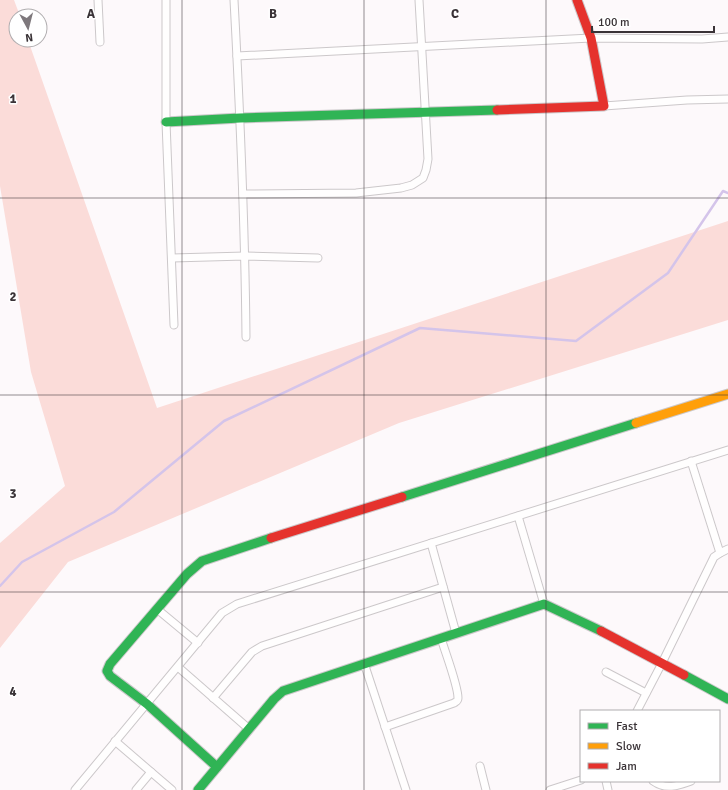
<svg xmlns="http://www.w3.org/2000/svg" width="728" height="790" font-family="Signika,sans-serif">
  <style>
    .green { fill: #fbdcd9 }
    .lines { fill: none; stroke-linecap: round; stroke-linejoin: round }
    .stream { stroke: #d4c4ea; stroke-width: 2.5 }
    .street-casing { stroke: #ccc8ca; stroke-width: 9 }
    .fast-casing { stroke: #ccc8ca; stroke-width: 11 }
    .slow-casing { stroke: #ccc8ca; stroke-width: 11 }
    .jam-casing { stroke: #ccc8ca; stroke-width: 11 }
    .street { stroke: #fffefe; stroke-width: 7 }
    .fast { stroke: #30b455; stroke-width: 9 }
    .slow { stroke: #ff9f0a; stroke-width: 9 }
    .jam { stroke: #e5322d; stroke-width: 9 }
    .grid { fill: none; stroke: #3a3337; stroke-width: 1; stroke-opacity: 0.55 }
    .grid-label { font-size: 13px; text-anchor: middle; font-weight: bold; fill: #3a3337; stroke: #fff; stroke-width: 3; stroke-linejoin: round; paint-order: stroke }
  </style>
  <rect width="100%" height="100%" fill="#fdf9fb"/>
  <!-- green -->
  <path class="green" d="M0 0H14L20 16H16V40H28L157 408 728 221V320L399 423 68 562 0 648V543L65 486 31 372 0 186Z"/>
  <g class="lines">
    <!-- stream -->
    <path class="stream" d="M0 586 22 562 114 512 224 421 420 328 576 341 668 273 723 191 728 193"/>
    <defs>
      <g id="street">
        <path d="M98 0 100 42"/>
        <path d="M166 0V122L174 325"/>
        <path d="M234 0C240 112 245 225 246 337"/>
        <path d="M237 56 591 38 702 39 728 37"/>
        <path d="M604 106 687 100 728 99"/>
        <path d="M243 194 356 193 401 188 412 185 423 178 426 170 428 159 419 0"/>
        <path d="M172 258 245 256 318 258"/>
        <path d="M691 461 720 553"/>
        <path d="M518 516 544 604"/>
        <path d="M431 543 456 633"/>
        <path d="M157 609 198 643"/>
        <path d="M364 663 406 790"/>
        <path d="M178 667 249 729"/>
        <path d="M606 672 646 693"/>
        <path d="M213 698 252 652 262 646 443 587"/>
        <path d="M637 711 662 663 714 557 720 553 728 549"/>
        <path d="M385 727 454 703C457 701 458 701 458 698 458 685 445 652 441 638"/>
        <path d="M115 741 172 790"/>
        <path d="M480 766 486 790"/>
        <path d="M606 781 608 790"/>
        <path d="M653 781C665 790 678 786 691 781"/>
        <path d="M75 790 222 613 237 604 728 450"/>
        <path d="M136 790 151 772"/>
        <path d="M550 790 581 780"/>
      </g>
      <g id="fast">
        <path d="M166 122 240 118 497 110"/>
        <path d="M402 497 636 423"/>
        <path d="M684 675 728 699"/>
        <path d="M217 767 147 704 110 676 107 671 110 664 187 574 202 561 271 538"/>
        <path d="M198 790 274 699 283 691 544 604 601 631"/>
      </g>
      <path id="slow" d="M636 423 728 394"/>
      <g id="jam">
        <path d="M497 110 604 106 591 38 577 0"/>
        <path d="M271 538 402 497"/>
        <path d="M601 631 684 675"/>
      </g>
    </defs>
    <!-- street casing -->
    <use href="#street" class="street-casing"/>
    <!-- fast casing -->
    <use href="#fast" class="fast-casing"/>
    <!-- slow casing -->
    <use href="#slow" class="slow-casing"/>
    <!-- jam casing -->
    <use href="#jam" class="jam-casing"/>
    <!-- street -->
    <use href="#street" class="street"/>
    <!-- fast -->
    <use href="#fast" class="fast"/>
    <!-- slow -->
    <use href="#slow" class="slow"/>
    <!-- jam -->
    <use href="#jam" class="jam"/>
  </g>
  <!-- grid -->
  <path class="grid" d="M182 0V790M364 0V790M546 0V790M0 198H728M0 395H728M0 592H728"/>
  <g class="grid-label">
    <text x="91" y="18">A</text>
    <text x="273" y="18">B</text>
    <text x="455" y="18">C</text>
    <text x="13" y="103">1</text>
    <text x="13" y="301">2</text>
    <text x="13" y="498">3</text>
    <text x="13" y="696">4</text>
  </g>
  <!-- legend -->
  <rect x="580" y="710" width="140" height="72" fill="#ffffff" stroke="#b0adaf"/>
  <rect x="588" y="723" width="20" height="6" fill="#30b455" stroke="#b0adaf"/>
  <text x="616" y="730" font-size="12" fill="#3a3337">Fast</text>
  <rect x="588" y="743" width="20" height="6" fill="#ff9f0a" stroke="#b0adaf"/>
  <text x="616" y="750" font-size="12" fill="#3a3337">Slow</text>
  <rect x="588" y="763" width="20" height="6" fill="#e5322d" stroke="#b0adaf"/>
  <text x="616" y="770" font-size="12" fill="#3a3337">Jam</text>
  <!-- north arrow -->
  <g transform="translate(28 28) rotate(173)"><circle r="19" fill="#ffffff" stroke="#b0adaf"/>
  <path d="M0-3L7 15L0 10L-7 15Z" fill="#7e787c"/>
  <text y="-6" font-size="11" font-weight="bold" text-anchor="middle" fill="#3a3337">N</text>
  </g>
  <!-- scale -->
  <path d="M592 26v6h122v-6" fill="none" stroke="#3a3337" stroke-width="2"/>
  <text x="598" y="26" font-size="12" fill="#3a3337" stroke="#ffffff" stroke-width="3" paint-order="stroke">100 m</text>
</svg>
